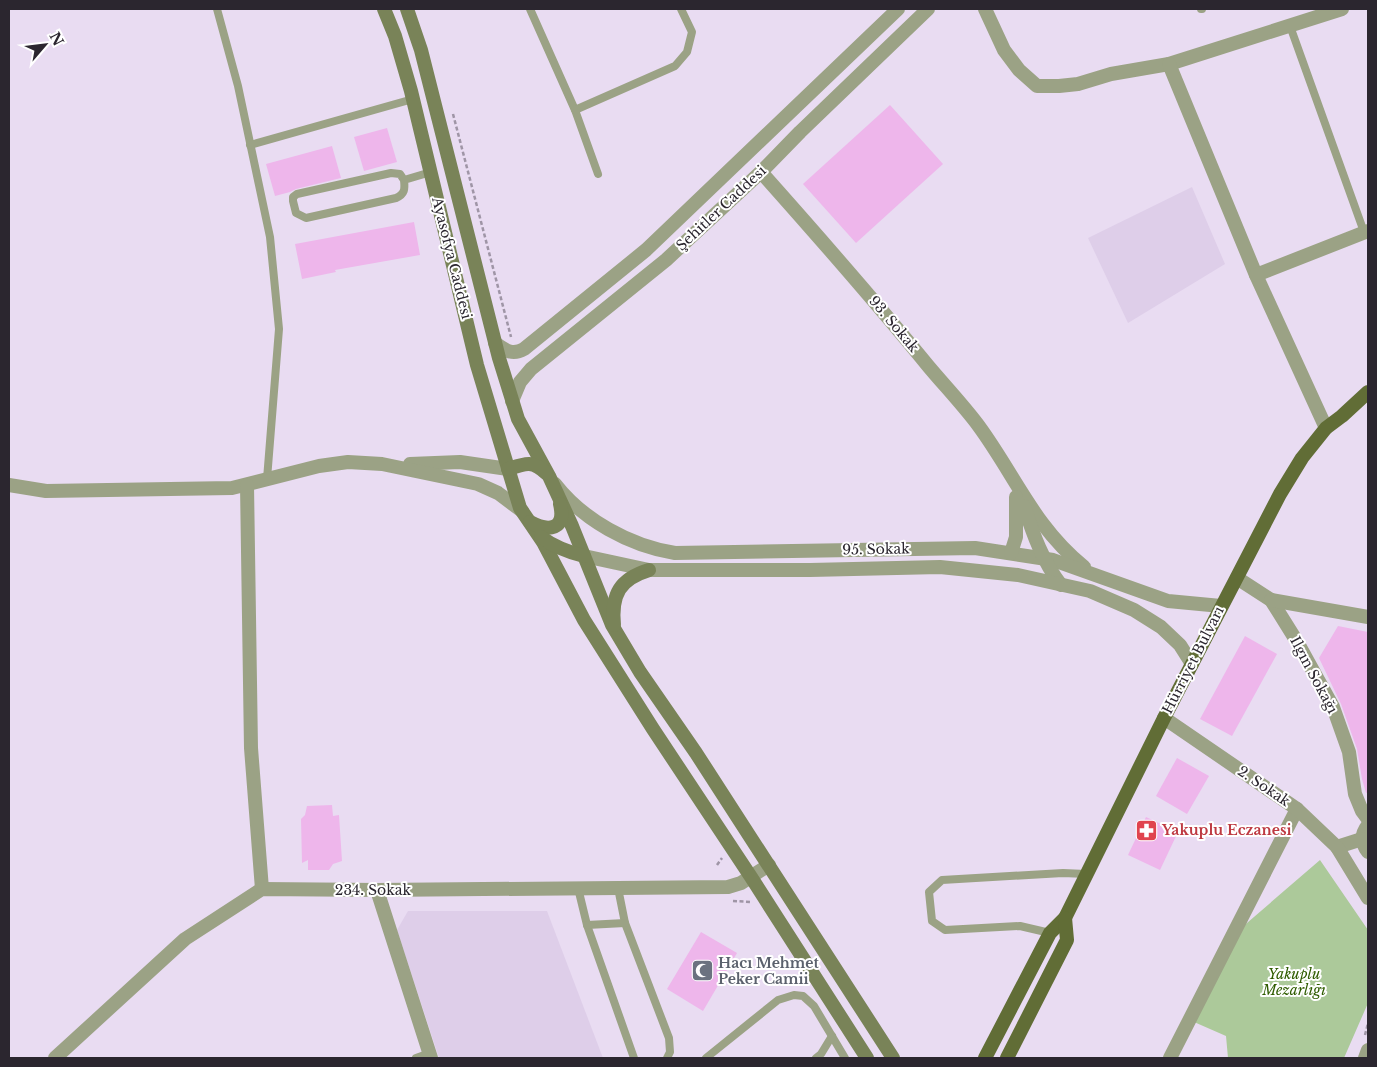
<svg xmlns="http://www.w3.org/2000/svg" width="1377" height="1067" font-family="'Libre Baskerville',serif">
  <style>
    .built { fill: #decee9 }
    .green { fill: #acc99a }
    .building { fill: #eeb6eb }
    .lines { fill: none; stroke-linecap: round; stroke-linejoin: round }
    .path { stroke: #9f95a6; stroke-width: 2.5; stroke-dasharray: 4 2.5; stroke-linecap: butt }
    .service { stroke: #9ba285; stroke-width: 8 }
    .minor { stroke: #9ba285; stroke-width: 14 }
    .tertiary { stroke: #9ba285; stroke-width: 14 }
    .secondary { stroke: #798358; stroke-width: 14 }
    .primary { stroke: #616d36; stroke-width: 14 }
    .labels { text-anchor: middle; dominant-baseline: central; stroke-width: 4; stroke-linejoin: round; paint-order: stroke }
    .street-label { font-size: 14px; fill: #2b262f; stroke: #fff }
    .health-label { font-size: 14px; font-weight: bold; fill: #be3a42; stroke: #fff; text-anchor: start }
    .worship-label { font-size: 14px; font-weight: bold; fill: #5b616d; stroke: #fff; text-anchor: start }
    .park-label { font-size: 14px; font-style: italic; fill: #2f5c00; stroke: #fff }
  </style>
  <rect width="100%" height="100%" fill="#e9dcf2"/>
  <!-- built -->
  <g class="built">
    <path d="M1192 187 1225 264 1128 323 1088 238Z"/>
    <path d="M408 911H547L603 1058H439L397 930Z"/>
  </g>
  <!-- green -->
  <path class="green" d="M1320 860 1368 930V1003L1344 1058H1228L1226 1036 1194 1022 1233 935Z"/>
  <!-- building -->
  <g class="building">
    <path d="M890 105 943 164 856 243 803 184Z"/>
    <path d="M387 128 397 162 364 171 354 137Z"/>
    <path d="M332 146 341 178 296 189 290 192 275 196 266 164Z"/>
    <path d="M414 222 420 255 335 270 336 272 302 279 295 244Z"/>
    <path d="M1338 626 1368 632V792L1366 793 1362 779 1357 749 1341 704 1319 658Z"/>
    <path d="M1245 636 1277 654 1232 736 1200 719Z"/>
    <path d="M1177 758 1209 776 1187 814 1156 796Z"/>
    <path d="M332 805 333 816 339 815 342 861 333 864 329 870H308V860L302 863 301 819 305 815 307 806Z"/>
    <path d="M1146 817 1178 832 1160 870 1128 855Z"/>
    <path d="M701 932 737 953 703 1011 667 989Z"/>
  </g>
  <g class="lines">
    <!-- path -->
    <g class="path">
      <path d="M453 114 511 337"/>
      <path d="M717 865 722 858"/>
      <path d="M733 901 752 902"/>
      <path d="M1365 1035 1368 1023"/>
    </g>
    <!-- service -->
    <g class="service">
      <path d="M217 9 238 86 270 237 279 329 267 479"/>
      <path d="M530 9 575 110 598 174"/>
      <path d="M1201 9H1202"/>
      <path d="M1290 26 1364 232"/>
      <path d="M575 110 675 66 687 52 692 32 681 9"/>
      <path d="M250 145 413 99"/>
      <path d="M404 180C405 189 405 194 396 198L306 218 296 213 293 201V197L297 194 391 173 400 174 404 180 431 172"/>
      <path d="M578 888 587 925 634 1058"/>
      <path d="M618 888 625 923 669 1038 670 1052 667 1058"/>
      <path d="M587 925 625 923"/>
      <path d="M1050 933 1020 926 945 930 932 921 929 892 942 880 1063 873 1086 874"/>
      <path d="M416 1058 430 1053"/>
      <path d="M706 1058 778 1000 794 995 803 996 814 1006 845 1058"/>
      <path d="M816 1058 821 1054 832 1036"/>
    </g>
    <!-- minor -->
    <g class="minor">
      <path d="M985 9 1004 50 1019 70 1037 86H1059L1078 84 1111 74 1169 64 1342 9"/>
      <path d="M1169 64 1256 275 1326 428"/>
      <path d="M761 172C818 236 875 301 929 367 945 386 963 405 978 425 1015 475 1034 527 1084 567"/>
      <path d="M1256 275 1368 231"/>
      <path d="M410 464 460 462 508 469"/>
      <path d="M555 484C583 520 630 546 675 553L975 548 1053 560 1168 601 1221 606"/>
      <path d="M9 485 46 491 232 488 319 466 348 462 382 464 478 484 498 493 522 511"/>
      <path d="M247 485 251 748 262 889"/>
      <path d="M1024 506C1033 534 1043 562 1061 585"/>
      <path d="M1011 553 1016 537V497"/>
      <path d="M584 556 649 570H810L940 567 1018 575 1090 591 1134 610 1161 627 1180 645 1192 664"/>
      <path d="M1237 578 1271 600 1296 640 1333 707 1349 752 1355 794 1362 811 1368 819"/>
      <path d="M1271 600 1368 617"/>
      <path d="M1368 825C1361 834 1361 843 1368 852"/>
      <path d="M1337 847 1362 839"/>
      <path d="M377 890 431 1058"/>
      <path d="M1170 1058 1297 809"/>
    </g>
    <!-- tertiary -->
    <g class="tertiary">
      <path d="M495 343C505 350 512 356 524 349L646 250 898 9"/>
      <path d="M512 401 520 382 531 369 666 260 761 172 800 132 928 9"/>
      <path d="M1164 718 1297 809 1337 847 1368 898"/>
      <path d="M55 1058 185 939 262 889 377 890 728 887 741 883 769 865"/>
      <path d="M1365 1058 1368 1050"/>
    </g>
    <!-- secondary -->
    <g class="secondary">
      <path d="M384 9 395 36 411 91 477 365 520 508 543 542 584 620 653 729 751 877 867 1058"/>
      <path d="M407 9 421 50 499 358 518 419 549 476 572 526 612 625 640 672 696 753 893 1058"/>
      <path d="M508 469C526 463 532 460 546 473"/>
      <path d="M530 522C549 532 566 530 560 504"/>
      <path d="M541 537C554 547 568 552 584 556"/>
      <path d="M614 625C611 594 620 579 649 570"/>
    </g>
    <!-- primary -->
    <g class="primary">
      <path d="M985 1058 1050 933 1065 918 1164 718 1280 494 1302 458 1326 428 1342 416 1368 392"/>
      <path d="M1007 1058 1067 940 1065 918"/>
    </g>
  </g>
  <!-- icons -->
  <defs>
    <symbol id="pharmacy-square" viewBox="-11 -11 22 22"><rect x="-9" y="-9" width="18" height="18" rx="4" fill="#e0444e" stroke="#fff"/><path d="M-2-6h4v4h4v4h-4v4h-4v-4h-4v-4h4Z" fill="#fff"/></symbol>
    <symbol id="mosque-square" viewBox="-11 -11 22 22"><rect x="-9" y="-9" width="18" height="18" rx="4" fill="#6b7280" stroke="#fff"/><path d="M3.5-4.9A6 6 0 1 0 3.5 4.9A5 5 0 1 1 3.5-4.9Z" fill="#fff"/></symbol>
  </defs>
  <g fill-rule="evenodd">
    <use href="#pharmacy-square" x="1134" y="818" width="25" height="25"/>
    <use href="#mosque-square" x="690" y="958" width="25" height="25"/>
  </g>
  <g class="labels">
    <!-- street labels -->
    <g class="street-label">
      <text transform="translate(721 208) rotate(-43)">Şehitler Caddesi</text>
      <text transform="translate(452 258) rotate(76)">Ayasofya Caddesi</text>
      <text transform="translate(894 324) rotate(50)">93. Sokak</text>
      <text transform="translate(876 549) rotate(-1)">95. Sokak</text>
      <text transform="translate(1193 660) rotate(-63)">Hürriyet Bulvarı</text>
      <text transform="translate(1314 675) rotate(62)">Ilgın Sokağı</text>
      <text transform="translate(1264 786) rotate(34)">2. Sokak</text>
      <text x="373" y="890">234. Sokak</text>
    </g>
    <!-- health labels -->
    <g class="health-label">
      <text x="1162" y="830">Yakuplu Eczanesi</text>
    </g>
    <!-- worship labels -->
    <g class="worship-label">
      <text x="718" y="963">Hacı Mehmet<tspan x="718" dy="16">Peker Camii</tspan></text>
    </g>
    <!-- park labels -->
    <g class="park-label">
      <text x="1294" y="974">Yakuplu<tspan x="1294" dy="16">Mezarlığı</tspan></text>
    </g>
  </g>
  <!-- border -->
  <rect width="1377" height="1067" fill="none" stroke="#2b262f" stroke-width="20"/>
  <!-- north arrow -->
  <g transform="translate(45 45) rotate(62)" stroke="#ffffff" stroke-width="4" paint-order="stroke">
  <path d="M0-4L9 19L0 12L-9 19Z" fill="#2b262f"/>
  <text y="-8" font-size="14" font-weight="bold" text-anchor="middle" fill="#2b262f">N</text>
  </g>
</svg>
